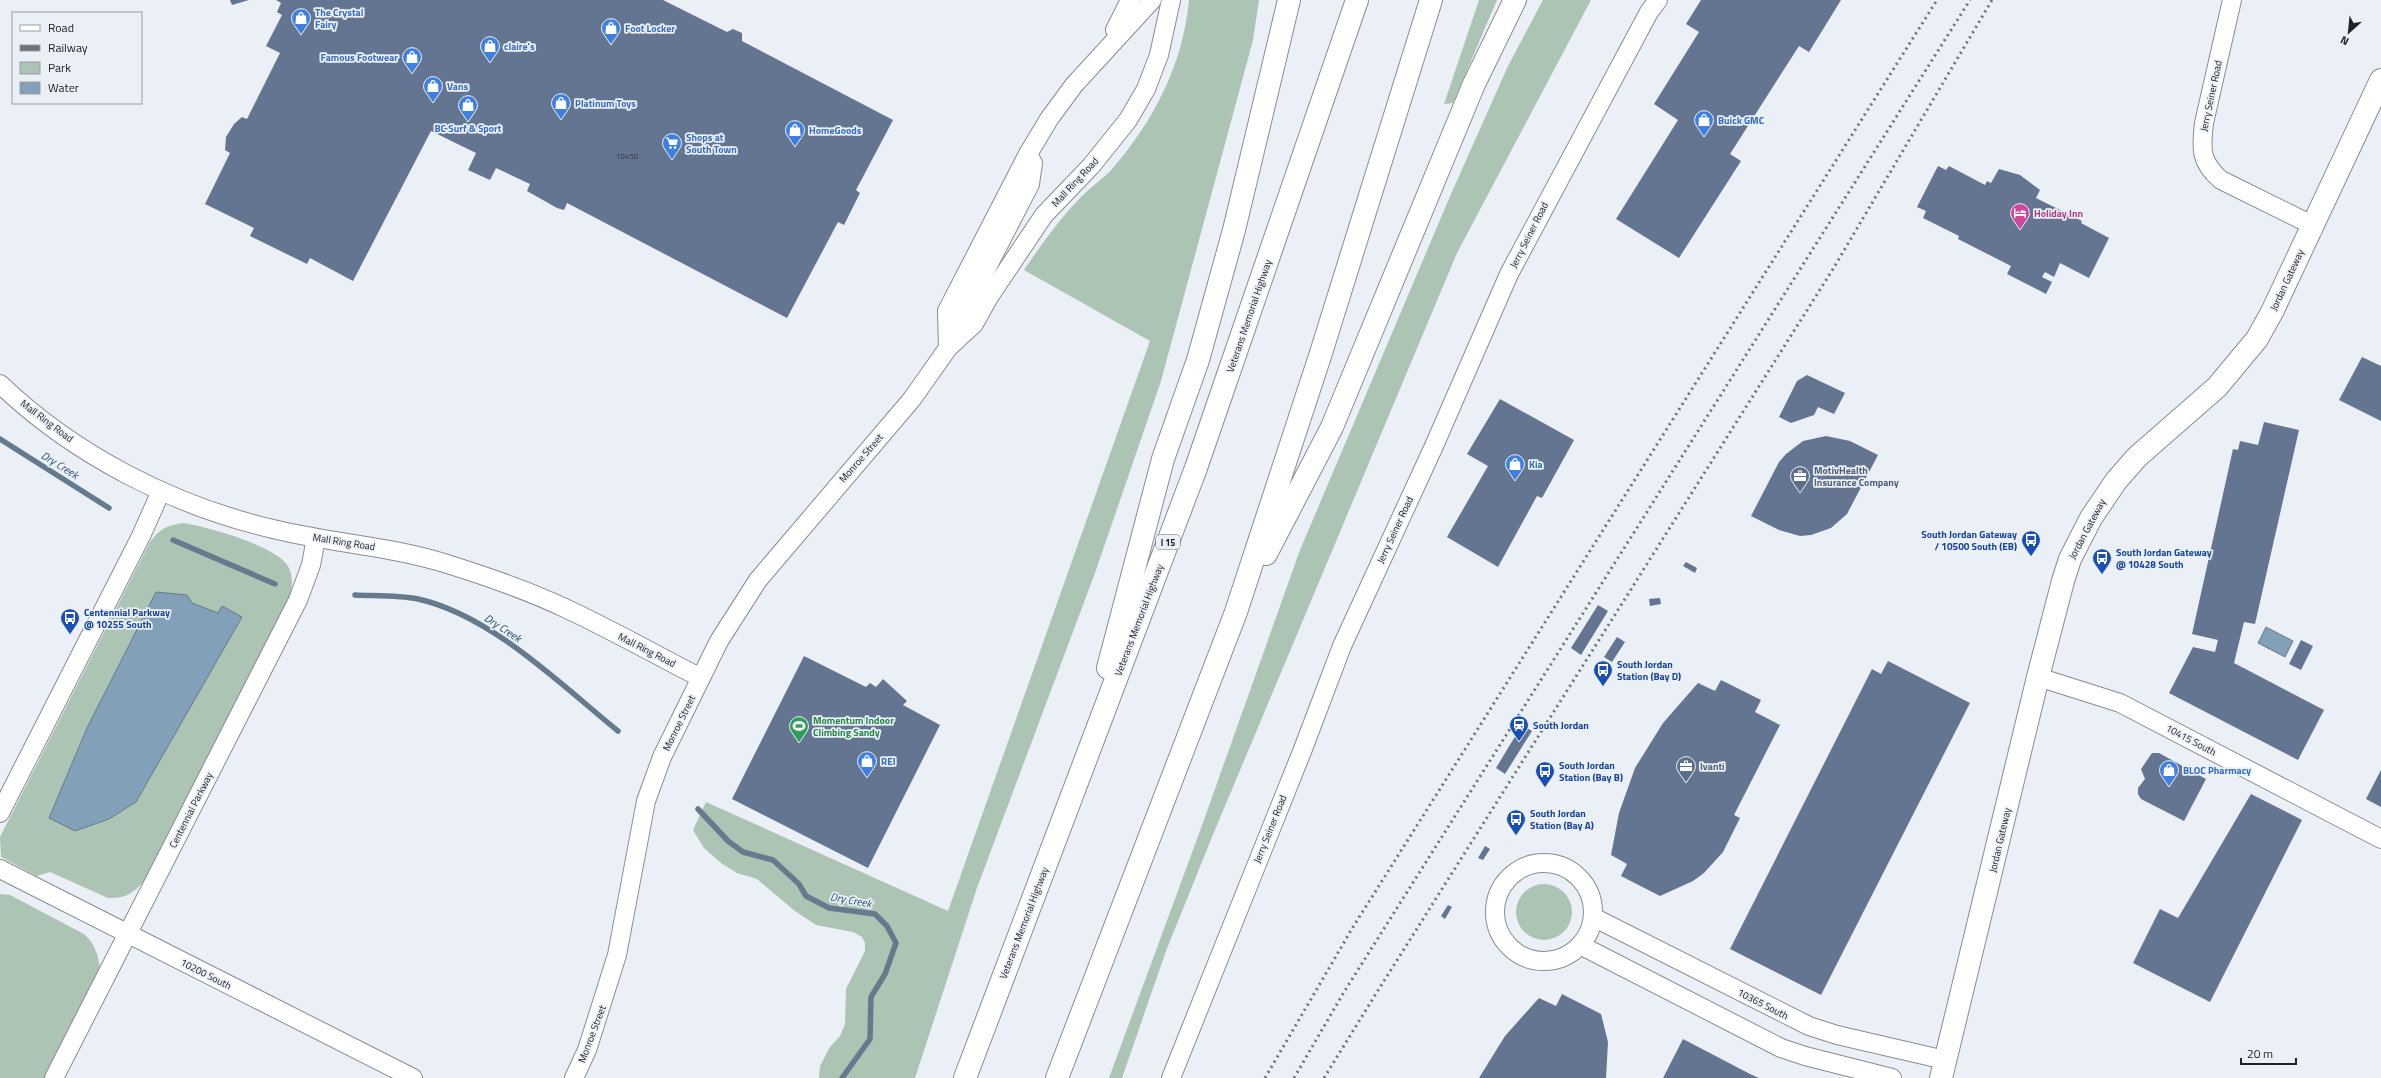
<svg xmlns="http://www.w3.org/2000/svg" width="2381" height="1078" font-family="'Titillium Web',sans-serif">
  <style>
    .green { fill: #abc4b3 }
    .water { fill: #83a0b9; stroke: #667a8d }
    .lines { fill: none; stroke-linecap: round; stroke-linejoin: round }
    .stream { stroke: #667a8d; stroke-width: 5.5 }
    .building { fill: #647592 }
    .minor-casing { stroke: #898c93; stroke-width: 20 }
    .major-casing { stroke: #898c93; stroke-width: 24 }
    .highway-casing { stroke: #898c93; stroke-width: 24 }
    .minor { stroke: #fff; stroke-width: 18 }
    .major { stroke: #fff; stroke-width: 22 }
    .highway { stroke: #fff; stroke-width: 22 }
    .rail { stroke: #6e7175; stroke-width: 3; stroke-dasharray: 2 4; stroke-linecap: butt }
    .labels { text-anchor: middle; dominant-baseline: central; stroke-width: 3.5; stroke-linejoin: round; paint-order: stroke }
    .number-label { font-size: 8px; fill: #323740 }
    .shield { fill: #ebf0f7; stroke: #5e6064; stroke-width: 1 }
    .shield-label { font-size: 9px; font-weight: bold; fill: #212225 }
    .shop-label { font-size: 10px; font-weight: bold; fill: #366cbe; stroke: #ebf0f7; text-anchor: start }
    .street-label { font-size: 10px; fill: #212225; stroke: #ebf0f7 }
    .hotel-label { font-size: 10px; font-weight: bold; fill: #b23c85; stroke: #ebf0f7; text-anchor: start }
    .service-label { font-size: 10px; font-weight: bold; fill: #4e5e75; stroke: #ebf0f7; text-anchor: start }
    .transit-label { font-size: 10px; font-weight: bold; fill: #164399; stroke: #ebf0f7; text-anchor: start }
    .leisure-label { font-size: 10px; font-weight: bold; fill: #27864d; stroke: #ebf0f7; text-anchor: start }
    .water-label { font-size: 11px; font-style: italic; fill: #1b4b6f; stroke: #ebf0f7 }
  </style>
  <rect width="100%" height="100%" fill="#ebf0f7"/>
  <!-- green -->
  <g class="green">
    <path d="M1189 0H1259L1253 40 1161 381 1095 573 977 888 915 1078H819L820 1066 830 1047 840 1036 845 1024 846 989 865 951V943L862 937 853 932 816 925 795 911 757 879 737 873 721 863 704 848 693 830 706 802 948 911 1150 341 1024 270C1042 244 1060 218 1082 196 1092 186 1103 179 1112 169 1154 121 1183 64 1189 0Z"/>
    <path d="M1479 0H1497L1453 103 1444 104Z"/>
    <path d="M1543 0H1591L1457 253 1212 837 1166 951 1122 1078H1109L1200 831 1300 550 1451 194 1508 66Z"/>
    <path d="M184 523C207 527 279 546 289 568 293 576 292 586 291 595L146 878C136 892 126 899 108 898L50 872 37 876 1 857 0 837 150 542C160 529 167 525 184 523Z"/>
    <circle cx="1544" cy="912" r="28"/>
    <path d="M0 894 10 895 84 934C95 944 98 954 100 969L44 1078H0Z"/>
  </g>
  <!-- water -->
  <g class="water">
    <path d="M156 592 187 595 192 603 218 613 222 606 242 617 136 802 109 819 75 831 49 818 87 728Z"/>
    <path d="M2266 627 2293 641 2285 657 2258 643Z"/>
  </g>
  <g class="lines">
    <!-- stream -->
    <g class="stream">
      <path d="M0 439 109 508"/>
      <path d="M173 540 275 584"/>
      <path d="M355 595C375 596 398 595 418 599 491 615 561 685 618 731"/>
      <path d="M698 809 728 841 743 852 773 860 799 884 806 896 829 908 875 914 887 926 896 943 885 974 871 997 870 1039 842 1078"/>
    </g>
  </g>
  <!-- building -->
  <g class="building">
    <path d="M230 0H249L232 5Z"/>
    <path d="M276 0H663L727 32 733 29 742 33V41L893 120 856 190 860 193 844 225 838 222 787 318 567 203 564 210 557 208 527 191 530 184 496 168 490 180 468 170 476 153 431 131 353 281 310 258 307 264 250 236 254 228 205 204 230 153 225 150 226 137 234 124 242 117 247 119 280 53 266 46 282 15 277 12 281 3Z"/>
    <path d="M1701 0H1841L1809 52 1799 46 1730 154 1741 161 1679 258 1616 219 1678 120 1654 104 1699 32 1686 24Z"/>
    <path d="M1938 166 1946 170 1949 166 1985 185 1987 181 1991 183 1999 169 2020 175 2040 190 2036 198 2082 221 2081 223 2109 238 2089 278 2060 263 2054 277 2045 272 2042 277 2052 282 2046 294 2007 274 2011 266 1958 239 1959 236 1923 218 1926 211 1917 207Z"/>
    <path d="M2362 357 2381 366V421L2339 400Z"/>
    <path d="M1807 375 1845 393 1834 414 1818 407 1814 415 1791 423 1779 417 1797 381Z"/>
    <path d="M1500 399 1574 440 1542 498 1537 496 1498 567 1447 537 1488 466 1467 454Z"/>
    <path d="M2264 422 2299 430 2255 624 2244 622 2234 663 2324 710 2298 760 2169 693 2193 647 2215 652 2218 640 2192 634 2233 449 2238 450 2240 441 2258 445Z"/>
    <path d="M1826 436 1850 441 1878 455 1847 514 1831 528 1811 535 1800 536 1779 530 1751 516 1779 462 1786 454 1803 441Z"/>
    <path d="M1686 562 1697 568 1695 573 1683 566Z"/>
    <path d="M1660 598 1661 604 1650 606 1649 599Z"/>
    <path d="M1598 605 1608 611 1581 655 1571 648Z"/>
    <path d="M1617 637 1625 642 1612 662 1604 657Z"/>
    <path d="M2301 640 2313 646 2301 670 2289 664Z"/>
    <path d="M804 656 866 687 870 683 876 687 883 679 907 701 903 705 940 725 868 868 732 799Z"/>
    <path d="M1888 661 1970 703 1821 995 1730 949 1872 669 1881 674Z"/>
    <path d="M1721 680 1761 700 1755 712 1780 725 1734 815 1740 818 1723 852 1704 873 1693 881 1660 896 1621 876 1627 864 1611 855 1619 813 1635 768 1663 723 1698 683 1715 691Z"/>
    <path d="M1522 725 1532 731 1505 774 1496 768Z"/>
    <path d="M2152 753H2159L2206 779 2184 821 2141 799 2138 794V788L2145 779 2141 769Z"/>
    <path d="M2381 770V807L2366 799Z"/>
    <path d="M2251 794 2302 820 2210 1002 2133 963 2160 909 2178 918Z"/>
    <path d="M1485 846 1490 849 1483 860 1478 858Z"/>
    <path d="M1448 905 1452 907 1445 919 1441 916Z"/>
    <path d="M1562 994 1601 1014 1608 1042 1606 1078H1479L1505 1036 1539 998 1556 1006Z"/>
    <path d="M1683 1039 1750 1074 1759 1078H1663Z"/>
  </g>
  <g class="lines">
    <defs>
      <g id="minor">
        <path d="M2232 0 2204 123C2201 149 2200 162 2221 180L2312 225"/>
        <path d="M1115 30 1130 0"/>
        <path d="M951 342 965 310 1030 184 1033 163 1028 154"/>
        <path d="M948 348 947 311 1028 154 1049 119 1074 85 1152 0"/>
        <path d="M0 384C74 455 174 506 273 529 330 543 388 546 444 563 486 576 527 590 567 609 612 630 656 655 701 678"/>
        <path d="M2038 677 2120 703 2381 839"/>
        <path d="M0 813 141 536 161 491"/>
        <circle cx="1544" cy="912" r="49"/>
        <path d="M0 869 413 1078"/>
        <path d="M1593 917 1809 1026 1837 1035 1945 1060"/>
        <path d="M1580 945 1781 1048 1805 1056 1892 1078"/>
        <path d="M54 1078 298 600 311 565 316 538"/>
        <path d="M574 1078 587 1050 617 955 646 801 662 757 719 641 758 580 912 399 948 348 974 324 989 297 1044 215 1091 166 1128 120 1146 89 1159 55 1171 0"/>
        <path d="M1171 1078 1303 749 1342 646 1434 446 1509 274 1649 12 1658 0"/>
      </g>
      <path id="major" d="M1941 1078 2038 677 2063 581 2070 559 2091 518 2116 481 2137 457 2217 387 2257 339 2272 312 2381 80"/>
      <g id="highway">
        <path d="M1266 554 1332 427 1474 84 1515 0"/>
        <path d="M1108 668 1163 459 1198 360 1234 230 1289 0"/>
        <path d="M965 1078 1196 468 1357 0"/>
        <path d="M1057 1078 1236 612 1321 353 1431 0"/>
      </g>
    </defs>
    <!-- minor casing -->
    <use href="#minor" class="minor-casing"/>
    <!-- major casing -->
    <use href="#major" class="major-casing"/>
    <!-- highway casing -->
    <use href="#highway" class="highway-casing"/>
    <!-- minor -->
    <use href="#minor" class="minor"/>
    <!-- major -->
    <use href="#major" class="major"/>
    <!-- highway -->
    <use href="#highway" class="highway"/>
    <!-- rail -->
    <g class="rail">
      <path d="M1265 1078 1353 927 1937 0"/>
      <path d="M1294 1078 1344 992 1970 0"/>
      <path d="M1324 1078 1377 992 1833 269 1992 0"/>
    </g>
  </g>
  <!-- icons -->
  <defs>
    <symbol id="shop-pin" viewBox="-11 -11 22 30"><path d="M0 17L-7.5 6A9.5 9.5 0 1 1 7.5 6Z" fill="#3f7fe0" stroke="#ebf0f7"/><path d="M-5-2.5h2.3a2.7 3.5 0 0 1 5.4 0H5L5.5 6h-11ZM-1.5-2.5h3a1.5 2.3 0 0 0-3 0Z" fill="#fff"/></symbol>
    <symbol id="supermarket-pin" viewBox="-11 -11 22 30"><path d="M0 17L-7.5 6A9.5 9.5 0 1 1 7.5 6Z" fill="#3f7fe0" stroke="#ebf0f7"/><path d="M-6-5.5h2.5l.6 2H6L4.5 2H-2.5L-4.4-4H-6ZM-1.5 3.2a1.3 1.3 0 1 0 .1 0ZM3 3.2a1.3 1.3 0 1 0 .1 0Z" fill="#fff"/></symbol>
    <symbol id="hotel-pin" viewBox="-11 -11 22 30"><path d="M0 17L-7.5 6A9.5 9.5 0 1 1 7.5 6Z" fill="#d1479c" stroke="#ebf0f7"/><path d="M-6-4.5h1.5V1H6V5H4.5V3h-9V5H-6ZM-4 0a1.8 1.8 0 1 1 3.6 0ZM.5 0V-2.5h3Q6-2.5 6 0Z" fill="#fff"/></symbol>
    <symbol id="office-pin" viewBox="-11 -11 22 30"><path d="M0 17L-7.5 6A9.5 9.5 0 1 1 7.5 6Z" fill="#5c6f8a" stroke="#ebf0f7"/><path d="M-6-3h4V-5.5h4V-3h4V5H-6ZM-1-4.5V-3h2v-1.5ZM-6 0V1H6V0Z" fill="#fff"/></symbol>
    <symbol id="bus-pin" viewBox="-11 -11 22 30"><path d="M0 17L-7.5 6A9.5 9.5 0 1 1 7.5 6Z" fill="#1a4fb4" stroke="#ebf0f7"/><path d="M-5-6H5V4H4V6H2V4H-2V6H-4V4H-5ZM-3.5-4V0h7V-4ZM-3.5 1.2v1.5H-2V1.2ZM2 1.2v1.5H3.5V1.2Z" fill="#fff"/></symbol>
    <symbol id="station-pin" viewBox="-11 -11 22 30"><path d="M0 17L-7.5 6A9.5 9.5 0 1 1 7.5 6Z" fill="#1a4fb4" stroke="#ebf0f7"/><path d="M-3-6H3Q5-6 5-4V2Q5 4 3 4L4.5 6H3L1.5 4h-3L-3 6H-4.5L-3 4Q-5 4-5 2V-4Q-5-6-3-6ZM-3.5-4v3h7v-3ZM-3.5 1v1.5H-2V1ZM2 1v1.5H3.5V1Z" fill="#fff"/></symbol>
    <symbol id="stadium-pin" viewBox="-11 -11 22 30"><path d="M0 17L-7.5 6A9.5 9.5 0 1 1 7.5 6Z" fill="#2e9e5b" stroke="#ebf0f7"/><path d="M0-5a6.5 5 0 1 0 0 10a6.5 5 0 1 0 0-10ZM-3.5-1.8h7v3.6h-7Z" fill="#fff"/></symbol>
  </defs>
  <g fill-rule="evenodd">
    <use href="#shop-pin" x="290" y="7" width="22" height="30"/>
    <use href="#shop-pin" x="600" y="17" width="22" height="30"/>
    <use href="#shop-pin" x="479" y="35" width="22" height="30"/>
    <use href="#shop-pin" x="401" y="46" width="22" height="30"/>
    <use href="#shop-pin" x="422" y="75" width="22" height="30"/>
    <use href="#shop-pin" x="550" y="92" width="22" height="30"/>
    <use href="#shop-pin" x="457" y="94" width="22" height="30"/>
    <use href="#shop-pin" x="1693" y="109" width="22" height="30"/>
    <use href="#shop-pin" x="784" y="119" width="22" height="30"/>
    <use href="#supermarket-pin" x="661" y="132" width="22" height="30"/>
    <use href="#hotel-pin" x="2009" y="202" width="22" height="30"/>
    <use href="#shop-pin" x="1504" y="453" width="22" height="30"/>
    <use href="#office-pin" x="1789" y="465" width="22" height="30"/>
    <use href="#bus-pin" x="2020" y="529" width="22" height="30"/>
    <use href="#bus-pin" x="2091" y="547" width="22" height="30"/>
    <use href="#bus-pin" x="59" y="607" width="22" height="30"/>
    <use href="#bus-pin" x="1592" y="659" width="22" height="30"/>
    <use href="#station-pin" x="1508" y="714" width="22" height="30"/>
    <use href="#stadium-pin" x="788" y="715" width="22" height="30"/>
    <use href="#shop-pin" x="856" y="750" width="22" height="30"/>
    <use href="#office-pin" x="1675" y="755" width="22" height="30"/>
    <use href="#shop-pin" x="2158" y="759" width="22" height="30"/>
    <use href="#bus-pin" x="1534" y="760" width="22" height="30"/>
    <use href="#bus-pin" x="1505" y="808" width="22" height="30"/>
  </g>
  <g class="labels">
    <!-- number labels -->
    <g class="number-label">
      <text x="627" y="156">10450</text>
    </g>
    <!-- shield labels -->
    <rect class="shield" x="1156" y="535" width="24" height="14" rx="3"/>
    <g class="shield-label">
      <text x="1168" y="542">I 15</text>
    </g>
    <!-- shop labels -->
    <g class="shop-label">
      <text x="315" y="12">The Crystal<tspan x="315" dy="12">Fairy</tspan></text>
      <text x="625" y="28">Foot Locker</text>
      <text x="504" y="46">claire's</text>
      <text x="398" y="57" text-anchor="end">Famous Footwear</text>
      <text x="447" y="86">Vans</text>
      <text x="575" y="103">Platinum Toys</text>
      <text x="1718" y="120">Buick GMC</text>
      <text x="468" y="128" text-anchor="middle">BC Surf &amp; Sport</text>
      <text x="809" y="130">HomeGoods</text>
      <text x="686" y="137">Shops at<tspan x="686" dy="12">South Town</tspan></text>
      <text x="1529" y="464">Kia</text>
      <text x="881" y="761">REI</text>
      <text x="2183" y="770">BLOC Pharmacy</text>
    </g>
    <!-- street labels -->
    <g class="street-label">
      <text transform="translate(2211 96) rotate(-78)">Jerry Seiner Road</text>
      <text transform="translate(1075 182) rotate(-47)">Mall Ring Road</text>
      <text transform="translate(1529 235) rotate(-63)">Jerry Seiner Road</text>
      <text transform="translate(2287 280) rotate(-65)">Jordan Gateway</text>
      <text transform="translate(1249 316) rotate(-71)">Veterans Memorial Highway</text>
      <text transform="translate(47 421) rotate(37)">Mall Ring Road</text>
      <text transform="translate(861 458) rotate(-49)">Monroe Street</text>
      <text transform="translate(2087 529) rotate(-62)">Jordan Gateway</text>
      <text transform="translate(1395 530) rotate(-65)">Jerry Seiner Road</text>
      <text transform="translate(344 542) rotate(9)">Mall Ring Road</text>
      <text transform="translate(1139 620) rotate(-69)">Veterans Memorial Highway</text>
      <text transform="translate(647 650) rotate(27)">Mall Ring Road</text>
      <text transform="translate(679 723) rotate(-64)">Monroe Street</text>
      <text transform="translate(2191 740) rotate(28)">10415 South</text>
      <text transform="translate(191 810) rotate(-63)">Centennial Parkway</text>
      <text transform="translate(1270 829) rotate(-68)">Jerry Seiner Road</text>
      <text transform="translate(2000 840) rotate(-77)">Jordan Gateway</text>
      <text transform="translate(1024 923) rotate(-69)">Veterans Memorial Highway</text>
      <text transform="translate(206 974) rotate(27)">10200 South</text>
      <text transform="translate(1763 1004) rotate(27)">10365 South</text>
      <text transform="translate(592 1034) rotate(-69)">Monroe Street</text>
    </g>
    <!-- hotel labels -->
    <g class="hotel-label">
      <text x="2034" y="213">Holiday Inn</text>
    </g>
    <!-- service labels -->
    <g class="service-label">
      <text x="1814" y="470">MotivHealth<tspan x="1814" dy="12">Insurance Company</tspan></text>
      <text x="1700" y="766">Ivanti</text>
    </g>
    <!-- transit labels -->
    <g class="transit-label">
      <text x="2017" y="534" text-anchor="end">South Jordan Gateway<tspan x="2017" dy="12">/ 10500 South (EB)</tspan></text>
      <text x="2116" y="552">South Jordan Gateway<tspan x="2116" dy="12">@ 10428 South</tspan></text>
      <text x="84" y="612">Centennial Parkway<tspan x="84" dy="12">@ 10255 South</tspan></text>
      <text x="1617" y="664">South Jordan<tspan x="1617" dy="12">Station (Bay D)</tspan></text>
      <text x="1533" y="725">South Jordan</text>
      <text x="1559" y="765">South Jordan<tspan x="1559" dy="12">Station (Bay B)</tspan></text>
      <text x="1530" y="813">South Jordan<tspan x="1530" dy="12">Station (Bay A)</tspan></text>
    </g>
    <!-- leisure labels -->
    <g class="leisure-label">
      <text x="813" y="720">Momentum Indoor<tspan x="813" dy="12">Climbing Sandy</tspan></text>
    </g>
    <!-- water labels -->
    <g class="water-label">
      <text transform="translate(60 465) rotate(32)">Dry Creek</text>
      <text transform="translate(503 628) rotate(33)">Dry Creek</text>
      <text transform="translate(851 900) rotate(10)">Dry Creek</text>
    </g>
  </g>
  <!-- legend -->
  <rect x="12" y="12" width="130" height="92" fill="#ebf0f7" stroke="#9a9ea3"/>
  <rect x="20" y="25" width="20" height="6" fill="#ffffff" stroke="#9a9ea3"/>
  <text x="48" y="32" font-size="12" fill="#212225">Road</text>
  <rect x="20" y="45" width="20" height="6" fill="#6e7175" stroke="#9a9ea3"/>
  <text x="48" y="52" font-size="12" fill="#212225">Railway</text>
  <rect x="20" y="62" width="20" height="12" fill="#abc4b3" stroke="#9a9ea3"/>
  <text x="48" y="72" font-size="12" fill="#212225">Park</text>
  <rect x="20" y="82" width="20" height="12" fill="#83a0b9" stroke="#9a9ea3"/>
  <text x="48" y="92" font-size="12" fill="#212225">Water</text>
  <!-- north arrow -->
  <g transform="translate(2349 32) rotate(207)" stroke="#ebf0f7" stroke-width="3" paint-order="stroke">
  <path d="M0-3L7 15L0 10L-7 15Z" fill="#212225"/>
  <text y="-6" font-size="11" font-weight="bold" text-anchor="middle" fill="#212225">N</text>
  </g>
  <!-- scale -->
  <path d="M2241 1058v6h55v-6" fill="none" stroke="#212225" stroke-width="2"/>
  <text x="2247" y="1058" font-size="12" fill="#212225" stroke="#ebf0f7" stroke-width="3" paint-order="stroke">20 m</text>
</svg>
